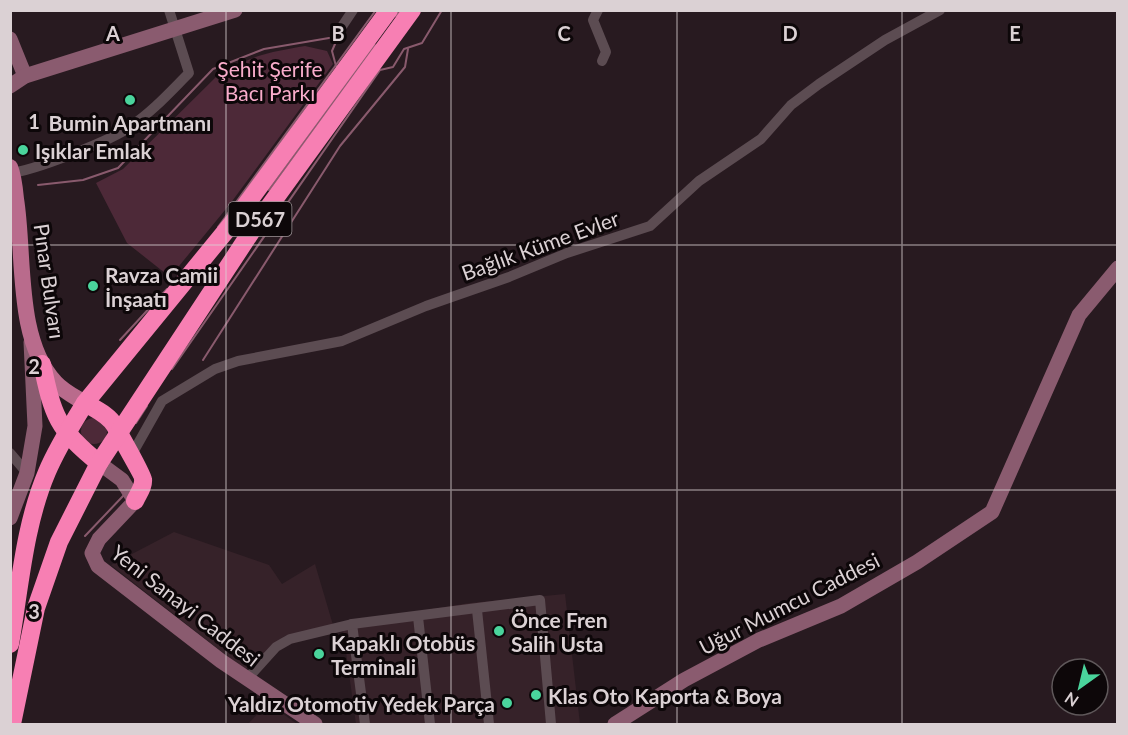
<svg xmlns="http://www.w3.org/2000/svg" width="1128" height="735" font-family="Lato,sans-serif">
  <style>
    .built { fill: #362229 }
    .green { fill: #4d2938 }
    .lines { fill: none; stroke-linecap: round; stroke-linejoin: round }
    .stream { stroke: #895a6d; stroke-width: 2 }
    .street { stroke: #5c4c52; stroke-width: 10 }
    .secondary { stroke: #8a5b6f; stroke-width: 15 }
    .primary { stroke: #b96b8c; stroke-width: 16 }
    .highway { stroke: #f77fb3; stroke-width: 18 }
    .grid { fill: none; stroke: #dbd1d4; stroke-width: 1.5; stroke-opacity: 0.55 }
    .poi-dot { fill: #4ad49c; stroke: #0d0709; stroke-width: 2 }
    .labels { text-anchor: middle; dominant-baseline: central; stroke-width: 6; stroke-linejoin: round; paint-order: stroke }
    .shield { fill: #0d0709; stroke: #9d9497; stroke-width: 1.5 }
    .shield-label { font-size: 20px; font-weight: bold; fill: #dbd1d4 }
    .park-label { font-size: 21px; fill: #f9accb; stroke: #0d0709 }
    .poi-label { font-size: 21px; font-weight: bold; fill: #dbd1d4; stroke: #0d0709; text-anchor: start }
    .street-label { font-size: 21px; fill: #dbd1d4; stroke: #0d0709 }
    .grid-label { font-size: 20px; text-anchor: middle; font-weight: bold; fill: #dbd1d4; stroke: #0d0709; stroke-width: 6; stroke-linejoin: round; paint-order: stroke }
  </style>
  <rect width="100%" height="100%" fill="#281a20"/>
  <!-- built -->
  <g class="built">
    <path d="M174 532 269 565 282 584 315 564 333 625 285 636 245 670 111 565Z"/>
    <path d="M565 594 580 724H356L342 623 470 603Z"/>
    <path d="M268 703 297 724H248Z"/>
  </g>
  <!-- green -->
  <g class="green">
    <path d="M305 46 327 51 333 64 230 204 170 277 127 243 96 183 123 169 218 75 221 77C243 56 276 51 305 46Z"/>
    <circle cx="94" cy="431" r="13"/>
  </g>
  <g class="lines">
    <!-- stream -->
    <g class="stream">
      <path d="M396 16 400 10"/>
      <path d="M336 66 332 51 338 37"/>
      <path d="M38 185 83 180 118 168 213 69 264 49 329 38"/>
      <path d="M269 190 375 45"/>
      <path d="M218 227 376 10"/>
      <path d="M120 340 167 289"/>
      <path d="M203 360 340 146 405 67 408 49"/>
      <path d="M172 369 380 70 393 67 404 49 422 43 442 10"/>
      <path d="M136 423 147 406"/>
      <path d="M85 536 124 495"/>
    </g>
    <!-- street -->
    <g class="street">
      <path d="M598 10 593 20 606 52 602 61"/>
      <path d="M341 28 353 10"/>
      <path d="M10 173C33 171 113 140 131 126 153 111 170 92 189 73L169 10"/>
      <path d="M10 453 27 473"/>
      <path d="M131 456 162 401 215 369 238 361 342 341 426 306 509 277 567 253 650 226 699 181 761 139 791 105 819 84 885 40 940 10"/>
      <path d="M477 610 489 724"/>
      <path d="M418 617 430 724"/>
      <path d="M352 624 365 724"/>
      <path d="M247 679 276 647 290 639 352 624 540 600 551 724"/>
    </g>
    <!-- secondary -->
    <g class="secondary">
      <path d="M10 39 25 76"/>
      <path d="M10 86 25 76 235 10"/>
      <path d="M99 463 122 480 135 501 99 539 92 553 98 566 221 661 315 724"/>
      <path d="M10 518 27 473 35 426 31 342"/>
      <path d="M615 724 684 680 759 640 841 606 917 562 992 512 1079 315 1118 268"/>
    </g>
    <!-- primary -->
    <path class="primary" d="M10 167C14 177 15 188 16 199 25 254 15 339 55 382 63 391 75 397 85 403"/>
    <!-- highway -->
    <g class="highway">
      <path d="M42 364C53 416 57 429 99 463"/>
      <path d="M85 403C95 409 109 415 115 426 118 432 143 475 143 479 144 487 138 494 135 501"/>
      <path d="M10 644C20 587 24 526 47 472 57 448 71 426 85 403L234 221 389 10"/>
      <path d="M12 724 36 608 59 542 99 463 255 226 412 10"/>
    </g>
  </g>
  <!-- grid -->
  <path class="grid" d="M226 10V724M451 10V724M677 10V724M902 10V724M10 245H1118M10 490H1118"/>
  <!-- markers -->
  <g class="poi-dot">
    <circle cx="130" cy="100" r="6"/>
    <circle cx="23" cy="150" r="6"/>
    <circle cx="93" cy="286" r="6"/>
    <circle cx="499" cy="631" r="6"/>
    <circle cx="319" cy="654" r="6"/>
    <circle cx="536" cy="695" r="6"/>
    <circle cx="507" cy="703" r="6"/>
  </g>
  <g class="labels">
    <!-- shield labels -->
    <rect class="shield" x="228.5" y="202" width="63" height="34" rx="4.5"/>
    <g class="shield-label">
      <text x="260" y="219">D567</text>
    </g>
    <!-- park labels -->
    <g class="park-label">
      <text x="270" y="68">Şehit Şerife<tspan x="270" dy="24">Bacı Parkı</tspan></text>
    </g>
    <!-- poi labels -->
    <g class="poi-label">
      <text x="130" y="122" text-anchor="middle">Bumin Apartmanı</text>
      <text x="35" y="150">Işıklar Emlak</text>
      <text x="105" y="274">Ravza Camii<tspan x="105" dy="24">İnşaatı</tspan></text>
      <text x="511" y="619">Önce Fren<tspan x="511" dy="24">Salih Usta</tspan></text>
      <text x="331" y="642">Kapaklı Otobüs<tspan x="331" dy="24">Terminali</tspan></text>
      <text x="548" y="695">Klas Oto Kaporta &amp; Boya</text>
      <text x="495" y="703" text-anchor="end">Yaldız Otomotiv Yedek Parça</text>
    </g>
    <!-- street labels -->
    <g class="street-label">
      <text transform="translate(540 245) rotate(-20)">Bağlık Küme Evler</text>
      <text transform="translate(50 281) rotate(82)">Pınar Bulvarı</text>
      <text transform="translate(789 603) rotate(-27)">Uğur Mumcu Caddesi</text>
      <text transform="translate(186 605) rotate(38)">Yeni Sanayi Caddesi</text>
    </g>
  </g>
  <g class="grid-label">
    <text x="113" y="41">A</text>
    <text x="338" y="41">B</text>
    <text x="564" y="41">C</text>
    <text x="790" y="41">D</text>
    <text x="1015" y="41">E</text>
    <text x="34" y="129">1</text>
    <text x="34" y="374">2</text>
    <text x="34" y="619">3</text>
  </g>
  <!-- border -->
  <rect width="1128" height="735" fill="none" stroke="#dbd1d4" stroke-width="24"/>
  <!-- north arrow -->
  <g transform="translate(1080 687) rotate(214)"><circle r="28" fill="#0d0709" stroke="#5f585a" stroke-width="1.5"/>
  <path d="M0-4.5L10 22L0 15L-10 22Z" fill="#4ad49c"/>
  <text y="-9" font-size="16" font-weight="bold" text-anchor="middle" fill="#dbd1d4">N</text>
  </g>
</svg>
